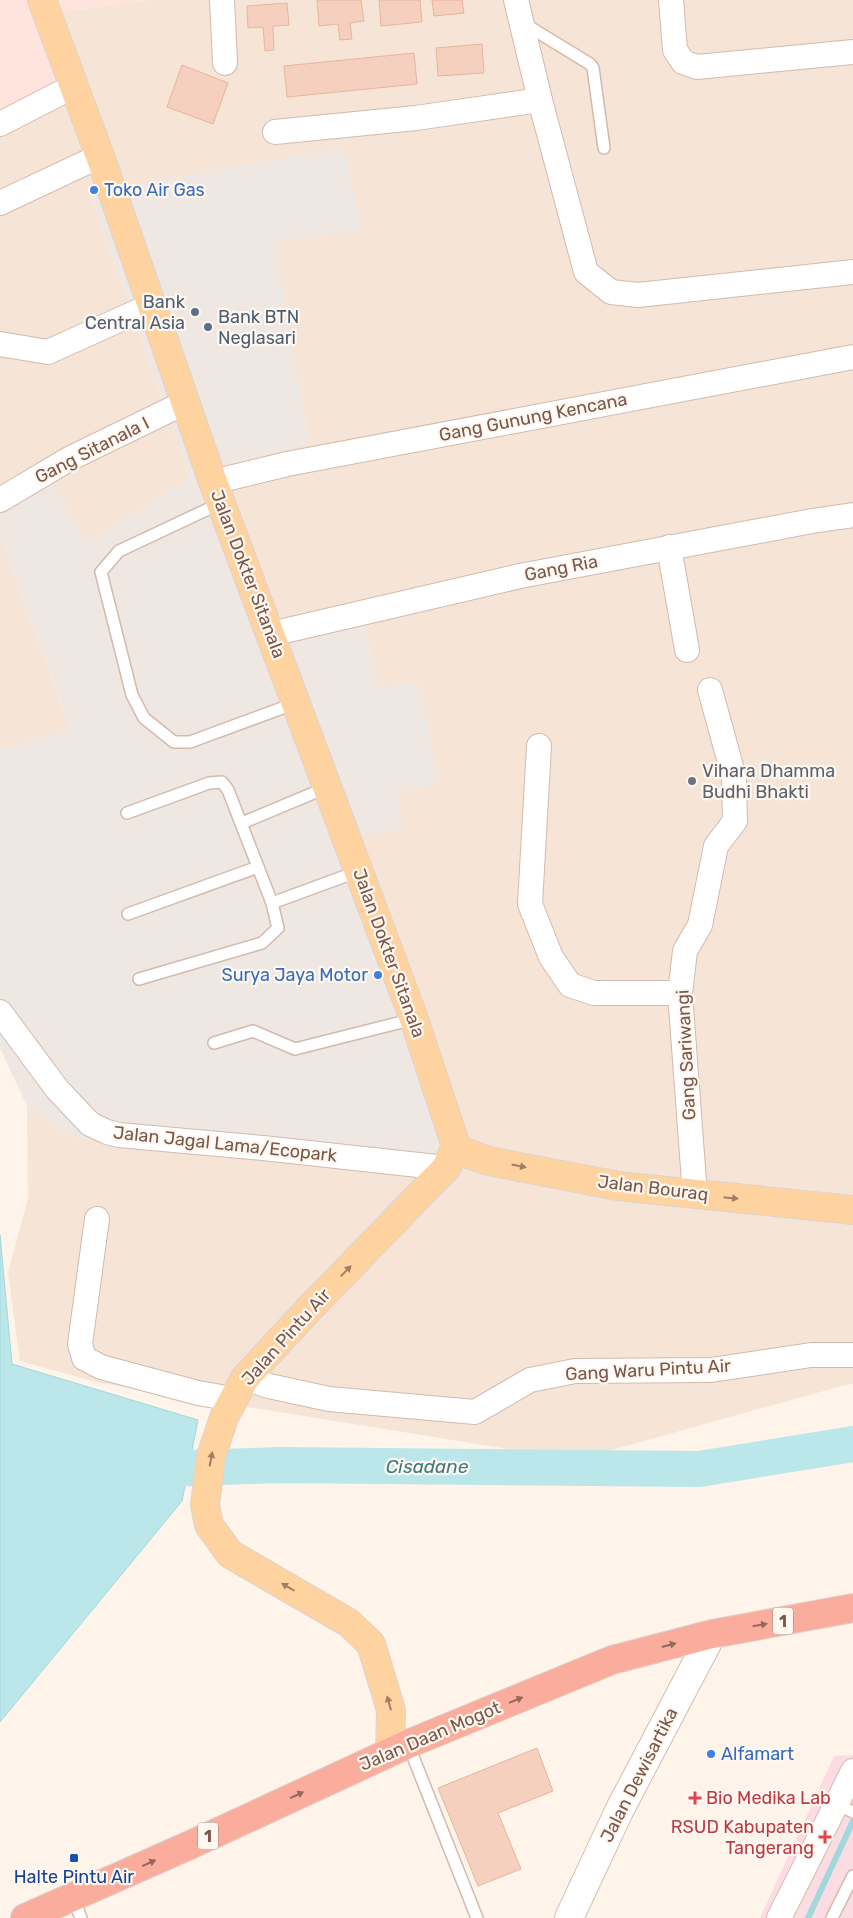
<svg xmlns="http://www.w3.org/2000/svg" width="853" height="1918" font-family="Rubik,sans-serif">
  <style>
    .residential { fill: #f6e5d7 }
    .commercial { fill: #ffe4dd }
    .industrial { fill: #efe7e2 }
    .medical { fill: #fcdce3 }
    .water { fill: #bbe7ea; stroke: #a1d8dc }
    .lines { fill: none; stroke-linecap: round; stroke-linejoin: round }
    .stream { stroke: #a1d8dc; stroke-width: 6 }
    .river { stroke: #bbe7ea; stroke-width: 36 }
    .building { fill: #f5d0bf; stroke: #e9b49e }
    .lane-casing { stroke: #d2baad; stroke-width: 14 }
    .street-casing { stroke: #d2baad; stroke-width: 26 }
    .secondary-casing { stroke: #d7bcad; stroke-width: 30 }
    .primary-casing { stroke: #ddd3d0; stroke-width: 30 }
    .highway-casing { stroke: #ddd3d0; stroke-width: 30 }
    .lane { stroke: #fff; stroke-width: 11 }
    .street { stroke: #fff; stroke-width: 24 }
    .secondary { stroke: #fff; stroke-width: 28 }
    .primary { stroke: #ffd39f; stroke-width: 28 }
    .highway { stroke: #fbad9d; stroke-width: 28 }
    .oneway { fill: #a37c64 }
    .oneway2 { fill: #95685b }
    .shop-dot { fill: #3f7fe0; stroke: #fff8f1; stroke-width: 2 }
    .service-dot { fill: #5c6f8a; stroke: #fff8f1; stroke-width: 2 }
    .worship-dot { fill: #6b7280; stroke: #fff8f1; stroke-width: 2 }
    .health-dot { fill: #e0444e; stroke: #fff8f1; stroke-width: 2 }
    .transit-dot { fill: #1a4fb4; stroke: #fff8f1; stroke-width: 2 }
    .labels { text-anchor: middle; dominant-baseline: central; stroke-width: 4.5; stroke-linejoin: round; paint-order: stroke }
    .shield { fill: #fff8f1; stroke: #a3877c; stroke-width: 1 }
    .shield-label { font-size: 16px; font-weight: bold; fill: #7b574a }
    .shop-label { font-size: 18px; fill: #366cbe; stroke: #fff8f1; text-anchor: start }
    .service-label { font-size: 18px; fill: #4e5e75; stroke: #fff8f1; text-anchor: end }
    .street-label { font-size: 18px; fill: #7b574a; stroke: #fff8f1 }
    .worship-label { font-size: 18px; fill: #5b616d; stroke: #fff8f1; text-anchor: start }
    .health-label { font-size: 18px; fill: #be3a42; stroke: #fff8f1; text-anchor: start }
    .transit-label { font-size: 18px; fill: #164399; stroke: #fff8f1 }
    .water-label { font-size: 19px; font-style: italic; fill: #3c7c81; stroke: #fff8f1 }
  </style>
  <rect width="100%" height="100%" fill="#fef4e9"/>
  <!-- residential -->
  <g class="residential">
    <path d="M150 0H853V1384L845 1385 576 1460 100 1383 20 1361 8 1272 28 1198 27 1106 75 1139 358 836 397 792 419 682 379 688 361 609 279 620 222 465 309 443 273 242 90 193 190 479 87 543 0 513V126L59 12Z"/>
    <path d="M0 536 71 730 0 749Z"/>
  </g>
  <!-- commercial -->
  <path class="commercial" d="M0 0H150L59 12 78 88 0 126Z"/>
  <!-- industrial -->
  <path class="industrial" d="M343 147 363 230 274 242 309 443 223 465 279 620 361 609 379 687 419 681 439 784 397 792 404 828 359 837 475 1152 435 1178 75 1139 27 1106 0 1048V749L71 729 0 536V513L53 482 87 543 190 479 90 193Z"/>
  <!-- medical -->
  <path class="medical" d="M853 1755V1918H760L834 1756Z"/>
  <!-- water -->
  <path class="water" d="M0 1235 12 1364 198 1420 182 1501 0 1722Z"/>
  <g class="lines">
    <!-- stream -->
    <path class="stream" d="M808 1918 853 1821"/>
    <!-- river -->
    <path class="river" d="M139 1470 279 1465 699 1469 853 1444"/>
  </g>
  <!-- building -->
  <g class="building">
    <path d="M317 0H361L364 21 350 23 352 39 340 40 338 24 319 26Z"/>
    <path d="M379 0H420L422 22 381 26Z"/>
    <path d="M432 0H462L464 13 434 16Z"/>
    <path d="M287 3 289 25 273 26 274 50 265 51 263 27 248 28 247 6Z"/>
    <path d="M482 44 484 73 438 76 436 48Z"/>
    <path d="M414 53 417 84 287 97 284 66Z"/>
    <path d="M182 65 228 83 213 124 167 107Z"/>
    <path d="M537 1748 553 1791 498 1813 521 1869 478 1886 438 1788Z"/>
  </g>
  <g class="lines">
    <defs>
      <g id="lane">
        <path d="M523 23 590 64 593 68 604 148"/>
        <path d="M221 503 119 551 101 572 132 695 144 718 174 742H190L296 703"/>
        <path d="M127 813 209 783 222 782 228 790 272 903"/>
        <path d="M242 823 328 787"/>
        <path d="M128 914 258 867"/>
        <path d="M139 979 262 943 278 928 272 903 359 871"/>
        <path d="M214 1043 253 1031 295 1049 414 1019"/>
        <path d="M408 1744 477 1918"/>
        <path d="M836 1804 853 1812"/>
        <path d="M73 1897 81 1918"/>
        <path d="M832 1918 853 1876"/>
      </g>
      <g id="street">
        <path d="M222 0 225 63"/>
        <path d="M516 0 540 100 586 272 611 292 638 295 853 272"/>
        <path d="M671 0 675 50 683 62 697 67 853 52"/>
        <path d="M0 124 74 86"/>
        <path d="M275 132 416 118 540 100"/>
        <path d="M0 203 100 156"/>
        <path d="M0 344 48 352 152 305"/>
        <path d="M213 482 287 464 853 357"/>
        <path d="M0 500 69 459 186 402"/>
        <path d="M669 547 687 650"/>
        <path d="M271 634 520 576 812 521 853 515"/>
        <path d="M539 746 530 904 551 957 570 985 594 993H680"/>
        <path d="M0 1012 57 1089 90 1124 107 1132 119 1135 263 1148 446 1168"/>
        <path d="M695 1195 680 993 685 951 700 925 716 846 735 821 734 777 710 690"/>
        <path d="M97 1219 80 1344 84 1358 101 1367 198 1393 233 1399"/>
        <path d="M245 1378 269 1386 329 1399 475 1412 530 1380 575 1371 711 1370 811 1355H853"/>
        <path d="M779 1918 853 1771"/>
      </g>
      <path id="secondary" d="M569 1918 620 1809 712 1634"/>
      <g id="primary">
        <path d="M42 0 100 156 213 482 414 1019 456 1146"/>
        <path d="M456 1146 466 1153 489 1161 618 1186 853 1210"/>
        <path d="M390 1752 391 1710 371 1644 349 1623 230 1554 209 1525 205 1505 211 1456 225 1415 245 1378 312 1306 446 1168 456 1146"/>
      </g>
      <path id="highway" d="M25 1918 190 1845 408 1744 612 1660 712 1634 853 1608"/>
    </defs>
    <!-- lane casing -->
    <use href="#lane" class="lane-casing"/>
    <!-- street casing -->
    <use href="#street" class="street-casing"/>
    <!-- secondary casing -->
    <use href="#secondary" class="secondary-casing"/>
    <!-- primary casing -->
    <use href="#primary" class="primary-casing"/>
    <!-- highway casing -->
    <use href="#highway" class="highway-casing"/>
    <!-- lane -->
    <use href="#lane" class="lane"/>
    <!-- street -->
    <use href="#street" class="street"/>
    <!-- secondary -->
    <use href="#secondary" class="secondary"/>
    <!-- primary -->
    <use href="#primary" class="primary"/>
    <!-- highway -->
    <use href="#highway" class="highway"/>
  </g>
  <!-- one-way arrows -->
  <defs><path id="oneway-solid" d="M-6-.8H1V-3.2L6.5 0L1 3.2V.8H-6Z" transform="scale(1.25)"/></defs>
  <g class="oneway">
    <use href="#oneway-solid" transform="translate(519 1166) rotate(11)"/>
    <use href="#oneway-solid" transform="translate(731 1198) rotate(6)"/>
    <use href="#oneway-solid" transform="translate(346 1271) rotate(-46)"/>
    <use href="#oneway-solid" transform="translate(211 1459) rotate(-79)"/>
    <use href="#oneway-solid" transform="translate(288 1587) rotate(-150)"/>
    <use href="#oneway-solid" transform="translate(389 1703) rotate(-105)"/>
  </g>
  <g class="oneway2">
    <use href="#oneway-solid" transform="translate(760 1625) rotate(-10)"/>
    <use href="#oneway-solid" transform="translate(669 1645) rotate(-15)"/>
    <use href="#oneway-solid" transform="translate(516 1700) rotate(-22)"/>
    <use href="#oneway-solid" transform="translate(297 1795) rotate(-25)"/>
    <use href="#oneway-solid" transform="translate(149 1863) rotate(-24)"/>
  </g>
  <!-- markers -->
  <g class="shop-dot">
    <circle cx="94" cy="190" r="5"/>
    <circle cx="378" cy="975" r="5"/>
    <circle cx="711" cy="1754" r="5"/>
  </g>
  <g class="service-dot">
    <circle cx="195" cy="312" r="5"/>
    <circle cx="208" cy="327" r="5"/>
  </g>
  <circle class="worship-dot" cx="692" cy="781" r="5"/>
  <g class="health-dot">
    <path d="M692.5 1790.5h5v5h5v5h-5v5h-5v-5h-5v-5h5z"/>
    <path d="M822.5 1829.5h5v5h5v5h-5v5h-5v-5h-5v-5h5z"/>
  </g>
  <rect class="transit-dot" x="69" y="1853" width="10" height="10" rx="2.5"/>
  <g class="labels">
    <!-- shield labels -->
    <g class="shield">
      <rect x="773" y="1607.5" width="20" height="27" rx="4"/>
      <rect x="198" y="1822.5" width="20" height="27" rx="4"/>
    </g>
    <g class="shield-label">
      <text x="783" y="1621">1</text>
      <text x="208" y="1836">1</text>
    </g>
    <!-- shop labels -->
    <g class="shop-label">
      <text x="104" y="190">Toko Air Gas</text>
      <text x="368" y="975" text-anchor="end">Surya Jaya Motor</text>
      <text x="721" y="1754">Alfamart</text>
    </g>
    <!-- service labels -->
    <g class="service-label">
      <text x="185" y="302">Bank<tspan x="185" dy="21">Central Asia</tspan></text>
      <text x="218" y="317" text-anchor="start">Bank BTN<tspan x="218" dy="21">Neglasari</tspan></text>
    </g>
    <!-- street labels -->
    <g class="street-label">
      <text transform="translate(533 417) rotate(-11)">Gang Gunung Kencana</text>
      <text transform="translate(92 450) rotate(-27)">Gang Sitanala I</text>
      <text transform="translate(561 568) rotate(-11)">Gang Ria</text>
      <text transform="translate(248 574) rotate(69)">Jalan Dokter Sitanala</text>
      <text transform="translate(389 953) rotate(70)">Jalan Dokter Sitanala</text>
      <text transform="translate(686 1055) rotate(-93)">Gang Sariwangi</text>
      <text transform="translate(225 1144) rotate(6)">Jalan Jagal Lama/Ecopark</text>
      <text transform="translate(653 1188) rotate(7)">Jalan Bouraq</text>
      <text transform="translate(286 1337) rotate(-48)">Jalan Pintu Air</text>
      <text transform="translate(648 1370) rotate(-3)">Gang Waru Pintu Air</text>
      <text transform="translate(430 1736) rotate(-23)">Jalan Daan Mogot</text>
      <text transform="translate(639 1775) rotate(-63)">Jalan Dewisartika</text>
    </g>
    <!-- worship labels -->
    <g class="worship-label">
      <text x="702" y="771">Vihara Dhamma<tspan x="702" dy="21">Budhi Bhakti</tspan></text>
    </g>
    <!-- health labels -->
    <g class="health-label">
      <text x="706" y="1798">Bio Medika Lab</text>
      <text x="814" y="1827" text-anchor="end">RSUD Kabupaten<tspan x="814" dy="21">Tangerang</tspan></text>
    </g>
    <!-- transit labels -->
    <g class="transit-label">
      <text x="74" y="1877">Halte Pintu Air</text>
    </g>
    <!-- water labels -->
    <g class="water-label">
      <text x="427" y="1466">Cisadane</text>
    </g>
  </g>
</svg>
